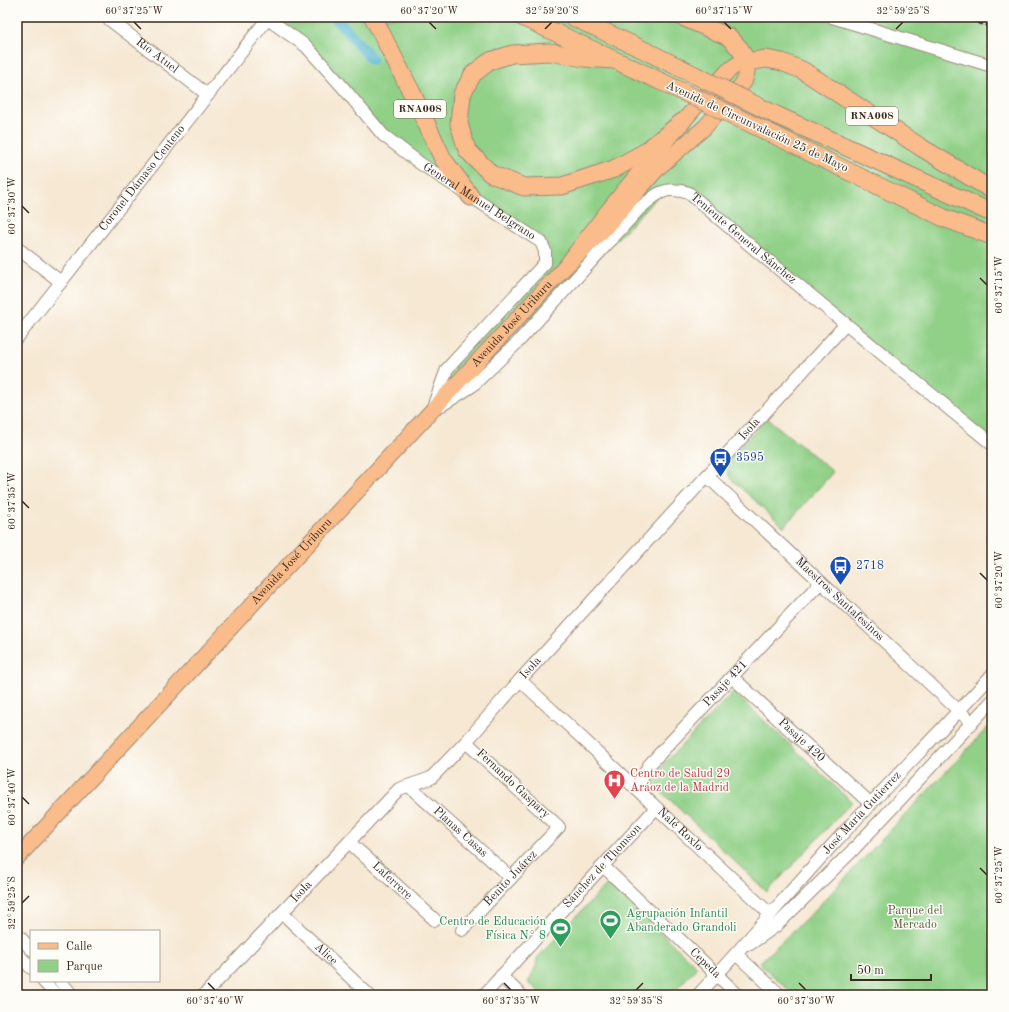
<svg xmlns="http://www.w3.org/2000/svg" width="1009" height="1012" font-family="'Old Standard TT',serif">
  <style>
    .green { fill: #90d087; stroke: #667d52 }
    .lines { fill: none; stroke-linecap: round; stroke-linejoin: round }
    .canal { stroke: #52b5d1; stroke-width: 11 }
    .minor-casing { stroke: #988978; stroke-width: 14 }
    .major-casing { stroke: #988978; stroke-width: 17 }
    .highway-casing { stroke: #988978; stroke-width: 19 }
    .minor { stroke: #fff; stroke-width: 12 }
    .major { stroke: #f9bc8a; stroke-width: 15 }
    .highway { stroke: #f9bc8a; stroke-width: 17 }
    .rail { stroke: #3b2a1e; stroke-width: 3; stroke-dasharray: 6 3; stroke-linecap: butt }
    .highway-bridge-casing { stroke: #988978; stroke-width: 19; stroke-linecap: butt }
    .highway-bridge { stroke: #f9bc8a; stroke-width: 17 }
    .ticks { fill: none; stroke: #3b2a1e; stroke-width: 1.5 }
    .labels { text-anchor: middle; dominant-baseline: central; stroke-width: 3; stroke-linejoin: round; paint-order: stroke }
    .shield { fill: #fdfcf7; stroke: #75695f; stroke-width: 1 }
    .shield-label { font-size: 11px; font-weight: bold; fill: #3b2a1e }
    .street-label { font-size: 12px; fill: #3b2a1e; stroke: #fdfcf7 }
    .transit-label { font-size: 12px; fill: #164399; stroke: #fdfcf7; text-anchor: start }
    .health-label { font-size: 12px; fill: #be3a42; stroke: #fdfcf7; text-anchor: start }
    .park-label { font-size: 12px; fill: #545c3e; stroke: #fdfcf7 }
    .leisure-label { font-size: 12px; fill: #27864d; stroke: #fdfcf7; text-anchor: start }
    .neatline { fill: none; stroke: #3b2a1e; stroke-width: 1.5 }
    .ticks-label { font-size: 10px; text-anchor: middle; fill: #3b2a1e }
  </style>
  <rect width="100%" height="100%" fill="#fdfcf7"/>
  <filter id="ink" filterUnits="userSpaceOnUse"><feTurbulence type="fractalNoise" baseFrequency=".025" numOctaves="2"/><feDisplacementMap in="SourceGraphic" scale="8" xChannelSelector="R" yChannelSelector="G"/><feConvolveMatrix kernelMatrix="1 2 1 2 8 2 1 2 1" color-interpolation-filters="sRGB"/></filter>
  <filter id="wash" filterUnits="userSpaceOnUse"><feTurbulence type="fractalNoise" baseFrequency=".012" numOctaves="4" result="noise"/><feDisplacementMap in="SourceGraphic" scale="16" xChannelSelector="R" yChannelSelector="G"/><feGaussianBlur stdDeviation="0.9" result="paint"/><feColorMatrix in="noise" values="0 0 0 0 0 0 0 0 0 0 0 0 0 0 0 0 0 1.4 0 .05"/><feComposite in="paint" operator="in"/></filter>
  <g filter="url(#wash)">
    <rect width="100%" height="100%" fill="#f6e8d3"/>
    <!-- green -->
    <g class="green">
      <path d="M265 17H960L992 27V444L689 193 664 190 517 343 431 412 447 369 545 263V251L383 135 341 85Z"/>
      <path d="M767 418 833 472 784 527 730 478 725 463Z"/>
      <path d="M733 692 852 802 767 892 652 783 662 766Z"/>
      <path d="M992 723V995H794L759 963 814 911Z"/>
      <path d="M608 883 697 967 671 995H543L533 986 528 983 536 966 537 958Z"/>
    </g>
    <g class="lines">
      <!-- canal -->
      <path class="canal" d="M335 17 372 59"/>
    </g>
  </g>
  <g filter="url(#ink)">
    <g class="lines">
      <defs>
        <g id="minor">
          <path id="s1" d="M106 17 208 95"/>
          <path id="s2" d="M265 17 306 46 341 85 383 135 421 164 541 242 545 251V263L447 369 433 407"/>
          <path d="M832 17 992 66"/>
          <path d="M17 248 61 282"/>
          <path id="s3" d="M17 338 268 18"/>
          <path id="s4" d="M442 405 472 386 517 343 638 210C656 194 664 185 689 193L758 252 992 444"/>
          <path id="s5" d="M707 476 972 723"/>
          <path id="s6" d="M732 677 871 804"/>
          <path id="s7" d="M520 680 770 914"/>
          <path id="s8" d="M409 786 511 878"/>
          <path id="s9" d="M636 789 649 765 821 582"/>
          <path id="s10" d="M349 842 435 920"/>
          <path id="s11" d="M603 866 738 995"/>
          <path id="s12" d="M282 913 369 995"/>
          <path id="s13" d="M462 930 559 827 466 742"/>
          <path d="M17 934 31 949"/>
          <path d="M750 944 777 925 851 852 992 701"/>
          <path d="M17 953 31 968"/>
          <path d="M736 954 780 995"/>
          <path d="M501 976 521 995"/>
          <path d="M43 981 56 995"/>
          <path d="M60 981 72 995"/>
          <path id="s14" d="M204 995 399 789 431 778 466 742 520 680 846 324"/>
          <path id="s15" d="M484 995 656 808"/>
          <path id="s16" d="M698 995C745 945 789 892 836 841 887 785 941 731 992 675"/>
        </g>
        <g id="major">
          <path id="s17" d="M17 858 566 266 603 230 659 167 705 127 744 82 747 72V62L736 65 727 72C670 135 615 198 566 266"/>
        </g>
        <g id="highway">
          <path d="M373 17 414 97 443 159 471 197"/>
          <path d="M522 17 647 75"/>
          <path d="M573 17 648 52"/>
          <path d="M682 17 729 37 740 49 747 62 766 59 782 62 802 70 922 148 992 190"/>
          <path d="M614 60 584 58 549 52 512 54 490 61 473 74 462 94 459 124 467 150 491 174 524 187 562 186 614 169 645 152 682 122"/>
          <path d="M776 115 992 213"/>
          <path d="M766 131 944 218 992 236"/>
        </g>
      </defs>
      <!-- minor casing -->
      <use href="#minor" class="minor-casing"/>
      <!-- major casing -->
      <use href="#major" class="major-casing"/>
      <!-- highway casing -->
      <use href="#highway" class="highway-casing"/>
      <!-- minor -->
      <use href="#minor" class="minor"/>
      <!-- major -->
      <use href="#major" class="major"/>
      <!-- highway -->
      <use href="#highway" class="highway"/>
      <!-- rail -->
      <path class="rail" d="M960 17 992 27"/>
      <defs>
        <g id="highway-bridge">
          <path d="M648 52 776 115"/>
          <path d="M647 75 766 131"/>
        </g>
      </defs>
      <!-- highway-bridge casing -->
      <use href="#highway-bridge" class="highway-bridge-casing"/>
      <!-- highway-bridge -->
      <use href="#highway-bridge" class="highway-bridge"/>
    </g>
  </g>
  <!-- ticks -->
  <path class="ticks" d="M134 22 141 29M429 22 436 29M724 22 731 29M545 29 552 22M896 29 903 22M22 206 29 213M980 278 987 285M22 501 29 508M980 573 987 580M22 797 29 804M980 868 987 875M22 903 29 896M208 983 215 990M504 983 511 990M799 983 806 990M636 990 643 983"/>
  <!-- icons -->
  <defs>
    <symbol id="bus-pin" viewBox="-11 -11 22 30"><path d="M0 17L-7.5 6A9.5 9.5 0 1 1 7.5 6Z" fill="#1a4fb4" stroke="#fdfcf7"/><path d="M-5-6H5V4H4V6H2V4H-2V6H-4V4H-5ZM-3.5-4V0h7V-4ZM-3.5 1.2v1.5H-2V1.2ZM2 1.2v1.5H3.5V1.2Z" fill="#fff"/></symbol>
    <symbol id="hospital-pin" viewBox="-11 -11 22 30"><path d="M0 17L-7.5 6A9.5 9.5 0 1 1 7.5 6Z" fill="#e0444e" stroke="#fdfcf7"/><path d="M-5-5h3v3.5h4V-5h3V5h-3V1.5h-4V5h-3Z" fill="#fff"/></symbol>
    <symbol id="stadium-pin" viewBox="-11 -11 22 30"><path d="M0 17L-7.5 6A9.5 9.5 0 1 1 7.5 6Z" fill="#2e9e5b" stroke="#fdfcf7"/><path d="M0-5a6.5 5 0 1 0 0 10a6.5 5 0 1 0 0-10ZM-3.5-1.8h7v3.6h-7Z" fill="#fff"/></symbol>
  </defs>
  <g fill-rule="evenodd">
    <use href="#bus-pin" x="708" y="446" width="25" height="34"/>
    <use href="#bus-pin" x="828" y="554" width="25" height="34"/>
    <use href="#hospital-pin" x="602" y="768" width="25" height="34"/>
    <use href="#stadium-pin" x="598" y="908" width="25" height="34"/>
    <use href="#stadium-pin" x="548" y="916" width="25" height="34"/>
  </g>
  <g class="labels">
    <!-- shield labels -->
    <g class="shield">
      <rect x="394" y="100" width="52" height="18" rx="3"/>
      <rect x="846" y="107" width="52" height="18" rx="3"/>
    </g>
    <g class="shield-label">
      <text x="420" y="109">RNA008</text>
      <text x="872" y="116">RNA008</text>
    </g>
    <!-- street labels -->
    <g class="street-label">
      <text stroke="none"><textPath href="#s1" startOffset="64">Rio Atuel</textPath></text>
      <text transform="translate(757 127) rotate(25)">Avenida de Circunvalación 25 de Mayo</text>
      <text stroke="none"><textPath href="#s3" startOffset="203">Coronel Dámaso Centeno</textPath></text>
      <text stroke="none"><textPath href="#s2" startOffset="285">General Manuel Belgrano</textPath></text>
      <text stroke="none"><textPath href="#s4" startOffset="406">Teniente General Sánchez</textPath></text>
      <text stroke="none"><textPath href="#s17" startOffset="728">Avenida José Uriburu</textPath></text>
      <text stroke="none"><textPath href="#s14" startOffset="790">Isola</textPath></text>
      <text stroke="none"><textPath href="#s17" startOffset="404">Avenida José Uriburu</textPath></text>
      <text stroke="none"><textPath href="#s5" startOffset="181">Maestros Santafesinos</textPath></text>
      <text stroke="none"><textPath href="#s14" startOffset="466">Isola</textPath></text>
      <text stroke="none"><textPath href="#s9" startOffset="139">Pasaje 421</textPath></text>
      <text stroke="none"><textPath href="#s6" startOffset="94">Pasaje 420</textPath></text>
      <text transform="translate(513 784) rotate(43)">Fernando Gaspary</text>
      <text stroke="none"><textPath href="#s16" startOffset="245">José María Gutierrez</textPath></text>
      <text stroke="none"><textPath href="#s7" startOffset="219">Nalé Roxlo</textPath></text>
      <text stroke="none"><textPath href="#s8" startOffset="69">Planas Casas</textPath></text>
      <text stroke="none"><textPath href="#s15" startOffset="175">Sánchez de Thomson</textPath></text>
      <text stroke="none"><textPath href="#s13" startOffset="71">Benito Juárez</textPath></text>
      <text stroke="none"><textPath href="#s10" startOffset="58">Laferrere</textPath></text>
      <text stroke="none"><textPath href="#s14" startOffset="142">Isola</textPath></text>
      <text stroke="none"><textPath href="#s12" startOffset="60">Alice</textPath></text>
      <text stroke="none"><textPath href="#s11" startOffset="141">Cepeda</textPath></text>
    </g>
    <!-- transit labels -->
    <g class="transit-label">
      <text x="736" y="458">3595</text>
      <text x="856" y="566">2718</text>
    </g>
    <!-- health labels -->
    <g class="health-label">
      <text x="630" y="774">Centro de Salud 29<tspan x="630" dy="14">Aráoz de la Madrid</tspan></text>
    </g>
    <!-- park labels -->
    <g class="park-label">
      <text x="915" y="911">Parque del<tspan x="915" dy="14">Mercado</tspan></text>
    </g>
    <!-- leisure labels -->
    <g class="leisure-label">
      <text x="626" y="914">Agrupación Infantil<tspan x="626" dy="14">Abanderado Grandoli</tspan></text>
      <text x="546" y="922" text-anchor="end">Centro de Educación<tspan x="546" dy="14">Física N° 8</tspan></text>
    </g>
  </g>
  <!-- margin -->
  <rect width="1009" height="1012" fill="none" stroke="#fdfcf7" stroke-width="44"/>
  <!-- legend -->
  <rect x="30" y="930" width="130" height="52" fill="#fdfcf7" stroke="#afa8a0"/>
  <rect x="38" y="943" width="20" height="6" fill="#f9bc8a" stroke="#afa8a0"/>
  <text x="66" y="950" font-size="12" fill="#3b2a1e">Calle</text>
  <rect x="38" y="960" width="20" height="12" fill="#90d087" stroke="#afa8a0"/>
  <text x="66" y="970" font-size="12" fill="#3b2a1e">Parque</text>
  <!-- scale -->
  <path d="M851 974v6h80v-6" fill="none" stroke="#3b2a1e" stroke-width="2"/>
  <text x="857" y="974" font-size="12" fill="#3b2a1e" stroke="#fdfcf7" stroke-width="3" paint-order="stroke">50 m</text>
  <rect x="22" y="22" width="965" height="968" class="neatline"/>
  <g class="ticks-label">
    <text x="134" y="14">60°37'25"W</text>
    <text x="429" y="14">60°37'20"W</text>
    <text x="552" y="14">32°59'20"S</text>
    <text x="724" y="14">60°37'15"W</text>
    <text x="903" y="14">32°59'25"S</text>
    <text transform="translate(11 206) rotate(-90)" y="4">60°37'30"W</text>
    <text transform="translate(998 285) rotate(-90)" y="4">60°37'15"W</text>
    <text transform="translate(11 501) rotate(-90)" y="4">60°37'35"W</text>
    <text transform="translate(998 580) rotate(-90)" y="4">60°37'20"W</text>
    <text transform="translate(11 797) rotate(-90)" y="4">60°37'40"W</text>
    <text transform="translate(998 875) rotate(-90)" y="4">60°37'25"W</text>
    <text transform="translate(11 903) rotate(-90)" y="4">32°59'25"S</text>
    <text x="215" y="1004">60°37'40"W</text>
    <text x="511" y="1004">60°37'35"W</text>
    <text x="636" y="1004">32°59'35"S</text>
    <text x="806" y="1004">60°37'30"W</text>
  </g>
</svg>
